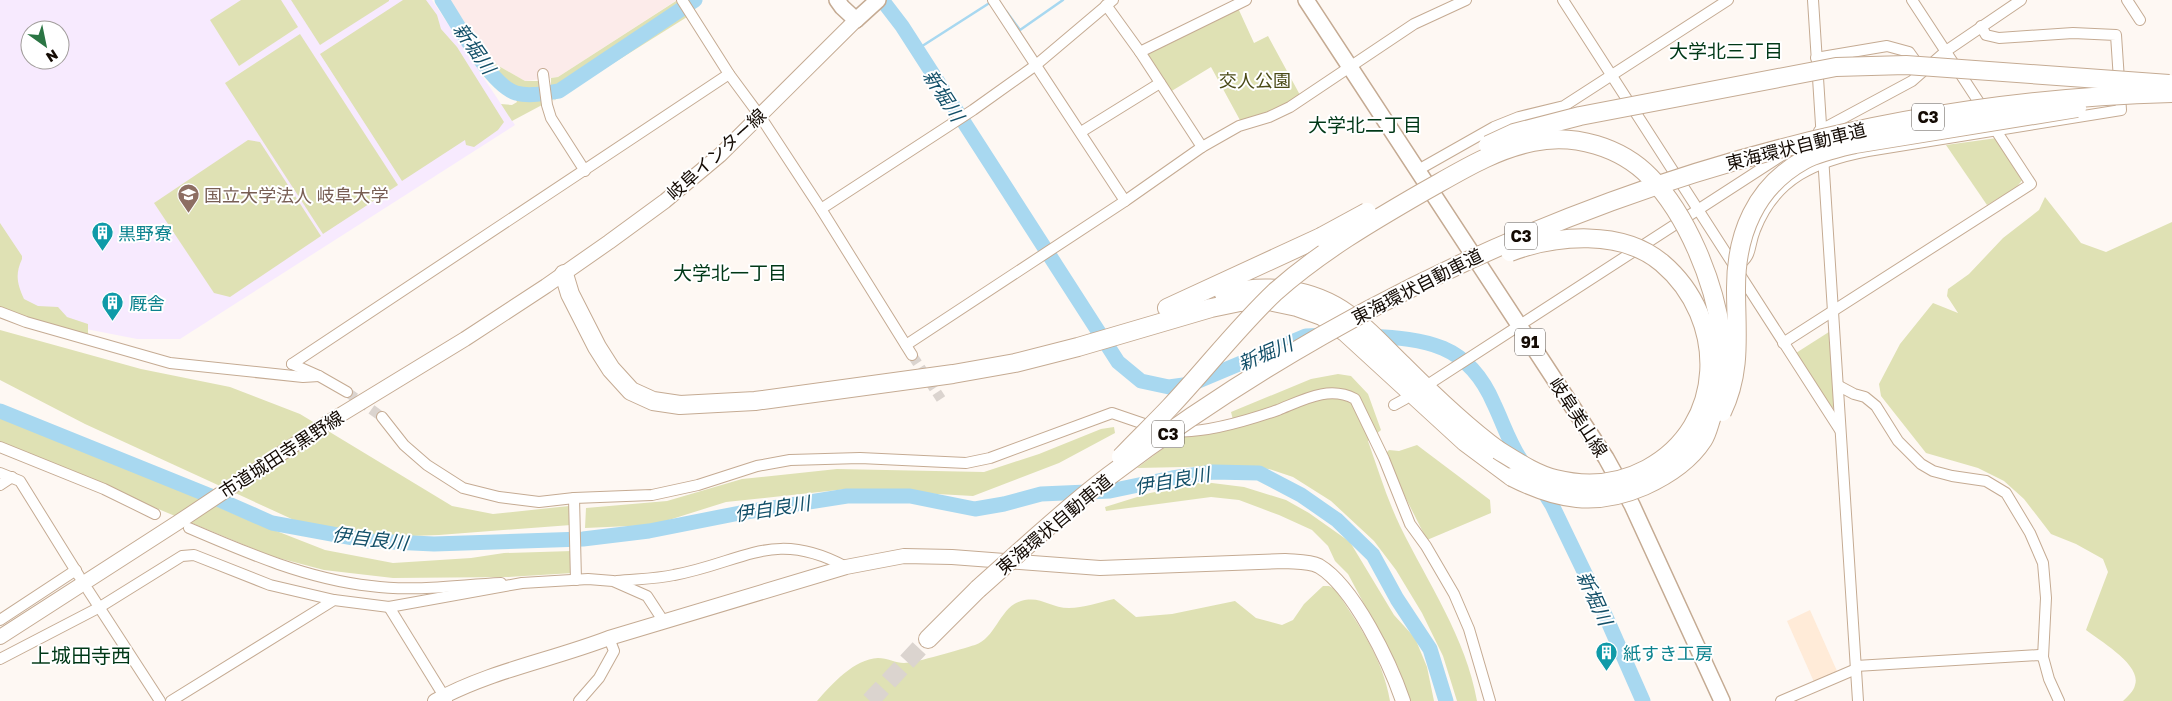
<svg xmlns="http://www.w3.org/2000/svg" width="2172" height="701" font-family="'Golos Text','Noto Sans JP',sans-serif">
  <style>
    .built { fill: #ffebd8 }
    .education { fill: #f7eafe; fill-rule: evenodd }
    .medical { fill: #fcebea }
    .green { fill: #dfe1b4 }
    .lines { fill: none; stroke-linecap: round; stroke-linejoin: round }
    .stream { stroke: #a8d8f0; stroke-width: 2.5 }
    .river { stroke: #a8d8f0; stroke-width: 15 }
    .street-tunnel { stroke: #dbd4cf; stroke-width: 10; stroke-dasharray: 10 5; stroke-linecap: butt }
    .highway-tunnel { stroke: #dbd4cf; stroke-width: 18; stroke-dasharray: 18 9; stroke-linecap: butt }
    .street-casing { stroke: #c5ab93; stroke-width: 12 }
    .secondary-casing { stroke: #c5ab93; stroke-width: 16 }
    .primary-casing { stroke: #c5ab93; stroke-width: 18 }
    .highway-casing { stroke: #c5ab93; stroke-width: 20 }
    .street { stroke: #fff; stroke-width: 10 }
    .secondary { stroke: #fff; stroke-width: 14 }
    .primary { stroke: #fff; stroke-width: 15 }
    .highway { stroke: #fff; stroke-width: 18 }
    .highway-bridge-casing { stroke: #c5ab93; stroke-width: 20; stroke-linecap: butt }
    .highway-bridge { stroke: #fff; stroke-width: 18 }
    .labels { text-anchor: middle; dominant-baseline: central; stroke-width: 4; stroke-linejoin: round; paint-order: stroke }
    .shield { fill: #fff; stroke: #5a544f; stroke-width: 1 }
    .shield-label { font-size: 16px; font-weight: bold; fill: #140b04 }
    .park-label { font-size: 18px; fill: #4a4a17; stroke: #fff }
    .street-label { font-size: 18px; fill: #140b04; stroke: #fff }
    .education-label { font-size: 18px; fill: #785e54; stroke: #fff; text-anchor: start }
    .culture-label { font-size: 18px; fill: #0d838f; stroke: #fff; text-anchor: start }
    .water-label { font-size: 19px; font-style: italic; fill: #124f68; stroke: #fff }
    .neighbourhood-label { font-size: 19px; fill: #003817; stroke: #fff }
    .quarter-label { font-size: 20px; fill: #003817; stroke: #fff }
  </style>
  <rect width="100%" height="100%" fill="#fef8f3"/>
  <!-- built -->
  <path class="built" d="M1810 610 1837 671 1814 682 1787 621Z"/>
  <!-- education -->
  <path class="education" d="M0 0H432L515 125 180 339H137L81 328 0 302ZM30 30H60V60H30Z"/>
  <!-- medical -->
  <path class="medical" d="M450 0H677L558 77 525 81 490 61Z"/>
  <!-- green -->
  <g class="green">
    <path d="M241 0H281L298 27 239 66 210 20Z"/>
    <path d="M291 0H389V1L320 45Z"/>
    <path d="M403 0H426L437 15 441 29 457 47 504 122 498 130 474 147 466 145 465 140 402 181 320 54Z"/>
    <path d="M676 1 680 7 558 88 551 89V78L558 77Z"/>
    <path d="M1238 8 1254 43 1268 36 1300 95 1281 107 1241 122 1211 67 1170 92 1145 52Z"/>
    <path d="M683 12 687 17 553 101 562 92Z"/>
    <path d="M300 34 398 185 323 234 225 83Z"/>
    <path d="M490 61 525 81H539L542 105 512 121 501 104 512 105 517 102 509 83 487 68Z"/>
    <path d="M1997 138 2023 179 2016 188 1987 205 1946 145Z"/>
    <path d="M248 140 260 142 321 236 230 297 214 293 154 203Z"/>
    <path d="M2045 197 2081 243 2106 252 2172 222V701H2123C2127 697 2134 691 2135 685 2142 665 2100 641 2086 630L2108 572 2103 559 2076 544 2051 534 2024 499 2004 481 1978 468 1926 453 1881 396 1879 384 1900 344 1933 303 1958 313 1947 296 1948 289 1969 274 2003 238 2039 210Z"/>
    <path d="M0 223 22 256V259C15 274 17 284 24 299L38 306 58 307 67 317 88 324V334L66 330 0 310Z"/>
    <path d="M0 330 141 369 230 387 300 414 452 506 493 514 569 506 571 525 439 535 385 537 307 526 85 424 0 380Z"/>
    <path d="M1832 330 1837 405 1832 408 1796 353Z"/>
    <path d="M1338 374 1351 376 1368 394 1381 430 1368 441C1378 469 1387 499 1400 526 1428 583 1466 638 1477 701H1457L1443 656 1422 613 1396 570 1374 541 1331 501 1293 477 1269 469 1231 466 1137 468 1177 438 1235 428 1231 412 1311 379Z"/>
    <path d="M0 411 248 520 325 550 393 563 471 558 504 553 572 551 573 573 508 577 393 578 324 570 271 556 0 443Z"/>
    <path d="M1114 427 1115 433 1059 463 973 496 847 489 726 502 653 525 585 528 586 508 667 501 742 479 837 469 984 472 1039 454 1101 429Z"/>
    <path d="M1417 445 1490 500 1491 513 1427 540 1384 455 1389 450 1399 451Z"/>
    <path d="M1204 482 1244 487 1286 500 1309 513 1350 542 1394 615 1415 638 1427 667 1434 701H1410L1398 667 1348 574 1335 561 1328 546 1312 530 1279 515 1239 500 1211 497 1106 511 1105 507 1150 493Z"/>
    <path d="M1323 586H1329L1335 589C1358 624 1383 658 1390 701H817C832 684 854 659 878 658 887 658 896 663 904 663 916 663 961 649 975 645 996 638 1000 607 1021 601 1040 595 1050 608 1069 608 1083 608 1100 602 1114 599L1136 617 1172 614 1235 601 1256 618 1282 625 1293 620 1304 604Z"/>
  </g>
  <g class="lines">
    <!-- stream -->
    <g class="stream">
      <path d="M1006 11 1020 30 1063 0"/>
      <path d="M916 50 991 2"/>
    </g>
    <!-- river -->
    <g class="river">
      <path d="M442 0C457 23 491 86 516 93 530 97 545 93 559 91L695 0"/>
      <path d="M882 0 902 26 1118 362 1141 381 1169 387 1191 384 1306 336 1327 335"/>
      <path d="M1368 336C1426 339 1468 343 1494 404 1504 425 1511 448 1525 466"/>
      <path d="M0 411 213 497 272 523 370 541 434 544 583 539 649 531 740 513 847 496H910L975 509 1004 504 1041 494 1110 491 1172 478 1213 472 1259 473 1301 495 1337 520 1373 555 1397 599 1430 649 1446 701"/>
      <path d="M1539 484 1552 505 1606 617 1643 701"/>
    </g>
    <!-- street-tunnel -->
    <g class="street-tunnel">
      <path d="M912 355 941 399"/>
      <path d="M347 392 382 417"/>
    </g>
    <!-- highway-tunnel -->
    <path class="highway-tunnel" d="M870 701 928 639"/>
    <defs>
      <g id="street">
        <path d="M682 0 729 74 760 116 821 209 912 355"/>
        <path d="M993 0 1125 201"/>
        <path d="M1563 0 1840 430"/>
        <path d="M1813 0 1858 701"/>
        <path d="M1912 0 1986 113"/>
        <path d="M2127 0 2140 20"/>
        <path d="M1106 5 1140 52 1202 147"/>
        <path d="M1140 52 1246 0"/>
        <path d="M1816 58 1887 46 1909 52 1919 66"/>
        <path d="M543 74 547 105 551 118 585 171"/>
        <path d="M1819 131 1912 81 1946 51 2021 0"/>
        <path d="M1081 132 1160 83"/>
        <path d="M1418 170 1494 127 1519 117 1564 106 1728 0"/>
        <path d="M821 209 973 110 1036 65 1113 0"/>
        <path d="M1737 266C1753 256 1748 247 1755 230 1775 178 1816 161 1868 151L2121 110 2116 35 2073 33 1999 38 1986 35 1981 26"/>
        <path d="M0 312 26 322 170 363 303 377 319 376"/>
        <path d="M1783 343 2031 184 1993 126"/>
        <path d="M906 345 1125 201 1202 147 1239 126 1269 117 1290 107 1414 24 1466 0"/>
        <path d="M292 364 729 74"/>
        <path d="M292 364 319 376 347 392"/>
        <path d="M1432 382 1784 154"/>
        <path d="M1839 386 1854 394 1865 397 1876 406 1898 441 1921 464 1933 471 1952 476 1986 481 2006 493 2030 533 2043 563 2046 598 2043 657 2049 679 2059 701"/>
        <path d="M1394 405 1405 399"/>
        <path d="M382 417 404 445 427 465 463 488 499 497 539 502 574 498 652 495 698 485 757 466 790 460 860 458 966 463 990 458 1112 413 1153 427"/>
        <path d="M1175 431C1205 434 1249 420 1278 410 1303 400 1329 385 1355 399L1384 459 1410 524 1426 546 1454 594 1469 629 1490 701"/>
        <path d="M0 447 104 489 155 514"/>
        <path d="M0 473 20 481 79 576"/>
        <path d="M0 485 12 477"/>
        <path d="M574 498 576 580"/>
        <path d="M189 528C247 553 307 579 371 586 413 592 458 585 501 583"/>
        <path d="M617 581C636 579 656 579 674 575 744 562 774 528 846 567"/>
        <path d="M88 590 160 701"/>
        <path d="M389 607 447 701"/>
        <path d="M0 620 76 570"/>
        <path d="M0 659 100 607 182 556 194 555 270 585 334 600"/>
        <path d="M1856 666 2039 655 2043 657"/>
        <path d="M171 701 334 600 389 607 522 583 588 579 613 581 647 596 664 622"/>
        <path d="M579 701 599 678 614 651 609 638"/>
        <path d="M1781 701 1856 669"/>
      </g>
      <g id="secondary">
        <path d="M0 637 177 523 324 425 465 339 546 286 609 242 665 201 720 155 856 20"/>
        <path d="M435 701C489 671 552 660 609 638L846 567 904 556 952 557 1100 568 1285 561C1297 562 1309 561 1319 566 1354 587 1390 663 1403 701"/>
      </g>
      <g id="primary">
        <path d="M837 0 842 7 856 20"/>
        <path d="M1306 0 1606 458 1632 505 1722 701"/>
        <path d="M856 20 878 0"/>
      </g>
      <g id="highway">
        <path d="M564 274 570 294 597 347 611 369 631 391 653 401 680 405 755 401 953 374 1015 363 1078 347 1211 308 1240 302 1269 301 1297 307 1322 316 1345 332 1465 442 1512 477"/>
        <path d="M1224 294C1266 283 1312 288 1348 314 1369 329 1386 349 1404 366 1434 396 1464 425 1498 450"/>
        <path d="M1167 308 1321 237"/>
        <path d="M928 639 978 589"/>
      </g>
    </defs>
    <!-- street casing -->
    <use href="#street" class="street-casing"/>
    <!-- secondary casing -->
    <use href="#secondary" class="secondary-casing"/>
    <!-- primary casing -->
    <use href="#primary" class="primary-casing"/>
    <!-- highway casing -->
    <use href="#highway" class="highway-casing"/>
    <!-- street -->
    <use href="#street" class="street"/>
    <!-- secondary -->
    <use href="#secondary" class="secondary"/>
    <!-- primary -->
    <use href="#primary" class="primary"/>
    <!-- highway -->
    <use href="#highway" class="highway"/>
    <defs>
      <g id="highway-bridge">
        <path d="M1488 145 1514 133 1580 116 1836 67 1906 65 2169 84"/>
        <path d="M1321 237 1367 212"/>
        <path d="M1722 412C1742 371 1736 333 1736 288 1736 235 1755 187 1804 160 1819 152 1838 148 1855 144L2077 108"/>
        <path d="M1498 450C1516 461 1535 474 1555 479 1587 487 1619 484 1647 469 1727 426 1728 319 1662 263 1622 229 1556 235 1510 252"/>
        <path d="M1121 457C1137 440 1154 424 1170 407 1205 370 1237 328 1275 292 1320 252 1371 222 1423 192 1459 172 1493 150 1533 142 1574 133 1621 147 1650 177 1687 215 1714 281 1721 333 1725 361 1721 392 1711 419 1709 425 1707 434 1703 440 1690 460 1666 476 1644 486 1596 507 1557 500 1512 477"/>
        <path d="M978 589C1021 551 1063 511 1109 476 1415 245 1787 103 2172 93"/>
      </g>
    </defs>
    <!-- highway-bridge casing -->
    <use href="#highway-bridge" class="highway-bridge-casing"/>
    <!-- highway-bridge -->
    <use href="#highway-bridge" class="highway-bridge"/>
  </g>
  <!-- icons -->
  <defs>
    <symbol id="university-pin" viewBox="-11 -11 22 30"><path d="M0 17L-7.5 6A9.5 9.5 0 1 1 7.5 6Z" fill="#8d6e63" stroke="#fff"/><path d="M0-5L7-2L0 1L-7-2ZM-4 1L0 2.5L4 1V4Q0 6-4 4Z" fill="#fff"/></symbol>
    <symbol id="building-pin" viewBox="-11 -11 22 30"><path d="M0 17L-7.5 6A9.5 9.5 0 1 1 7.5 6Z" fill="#0f9aa8" stroke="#fff"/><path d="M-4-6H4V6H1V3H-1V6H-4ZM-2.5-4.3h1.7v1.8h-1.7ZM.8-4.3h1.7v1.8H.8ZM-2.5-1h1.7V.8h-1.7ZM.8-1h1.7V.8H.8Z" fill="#fff"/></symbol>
  </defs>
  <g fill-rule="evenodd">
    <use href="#university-pin" x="176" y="182" width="25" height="34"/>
    <use href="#building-pin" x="90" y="220" width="25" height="34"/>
    <use href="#building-pin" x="100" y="290" width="25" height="34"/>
    <use href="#building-pin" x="1594" y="640" width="25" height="34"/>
  </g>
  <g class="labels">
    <!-- shield labels -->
    <g class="shield">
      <rect x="1912" y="103.5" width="32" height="27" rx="4"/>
      <rect x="1505" y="222.5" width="32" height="27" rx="4"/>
      <rect x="1515" y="328.5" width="30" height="27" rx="4"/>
      <rect x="1152" y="420.5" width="32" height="27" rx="4"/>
    </g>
    <g class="shield-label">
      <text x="1928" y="117">C3</text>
      <text x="1521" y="236">C3</text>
      <text x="1530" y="342">91</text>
      <text x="1168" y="434">C3</text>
    </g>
    <!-- park labels -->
    <g class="park-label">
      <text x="1255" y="80">交人公園</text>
    </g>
    <!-- street labels -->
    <g class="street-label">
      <text transform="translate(1796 146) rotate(-14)">東海環状自動車道</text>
      <text transform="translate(716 154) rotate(-42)">岐阜インター線</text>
      <text transform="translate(1417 286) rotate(-27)">東海環状自動車道</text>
      <text transform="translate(1579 417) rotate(57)">岐阜美山線</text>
      <text transform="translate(281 454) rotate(-33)">市道城田寺黒野線</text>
      <text transform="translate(1054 524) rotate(-40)">東海環状自動車道</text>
    </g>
    <!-- education labels -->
    <g class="education-label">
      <text x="204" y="195">国立大学法人 岐阜大学</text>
    </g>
    <!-- culture labels -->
    <g class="culture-label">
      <text x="118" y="233">黒野寮</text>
      <text x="129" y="303">厩舎</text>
      <text x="1623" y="653">紙すき工房</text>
    </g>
    <!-- water labels -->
    <g class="water-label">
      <text transform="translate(475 48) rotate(55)">新堀川</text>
      <text transform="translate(944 95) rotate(57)">新堀川</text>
      <text transform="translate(1265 353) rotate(-23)">新堀川</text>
      <text transform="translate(1172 480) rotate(-10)">伊自良川</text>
      <text transform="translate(772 508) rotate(-9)">伊自良川</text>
      <text transform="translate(370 538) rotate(7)">伊自良川</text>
      <text transform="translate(1595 598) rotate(65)">新堀川</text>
    </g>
    <!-- neighbourhood labels -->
    <g class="neighbourhood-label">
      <text x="1726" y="50">大学北三丁目</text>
      <text x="1365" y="124">大学北二丁目</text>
      <text x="730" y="272">大学北一丁目</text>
    </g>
    <!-- quarter labels -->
    <g class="quarter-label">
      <text x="81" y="655">上城田寺西</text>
    </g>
  </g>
  <!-- north arrow -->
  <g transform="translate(45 45) rotate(147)"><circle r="24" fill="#ffffff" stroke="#a19d9b"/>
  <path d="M0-4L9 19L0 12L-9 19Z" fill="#2b7544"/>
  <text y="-8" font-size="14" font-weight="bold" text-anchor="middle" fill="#140b04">N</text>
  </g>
</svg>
